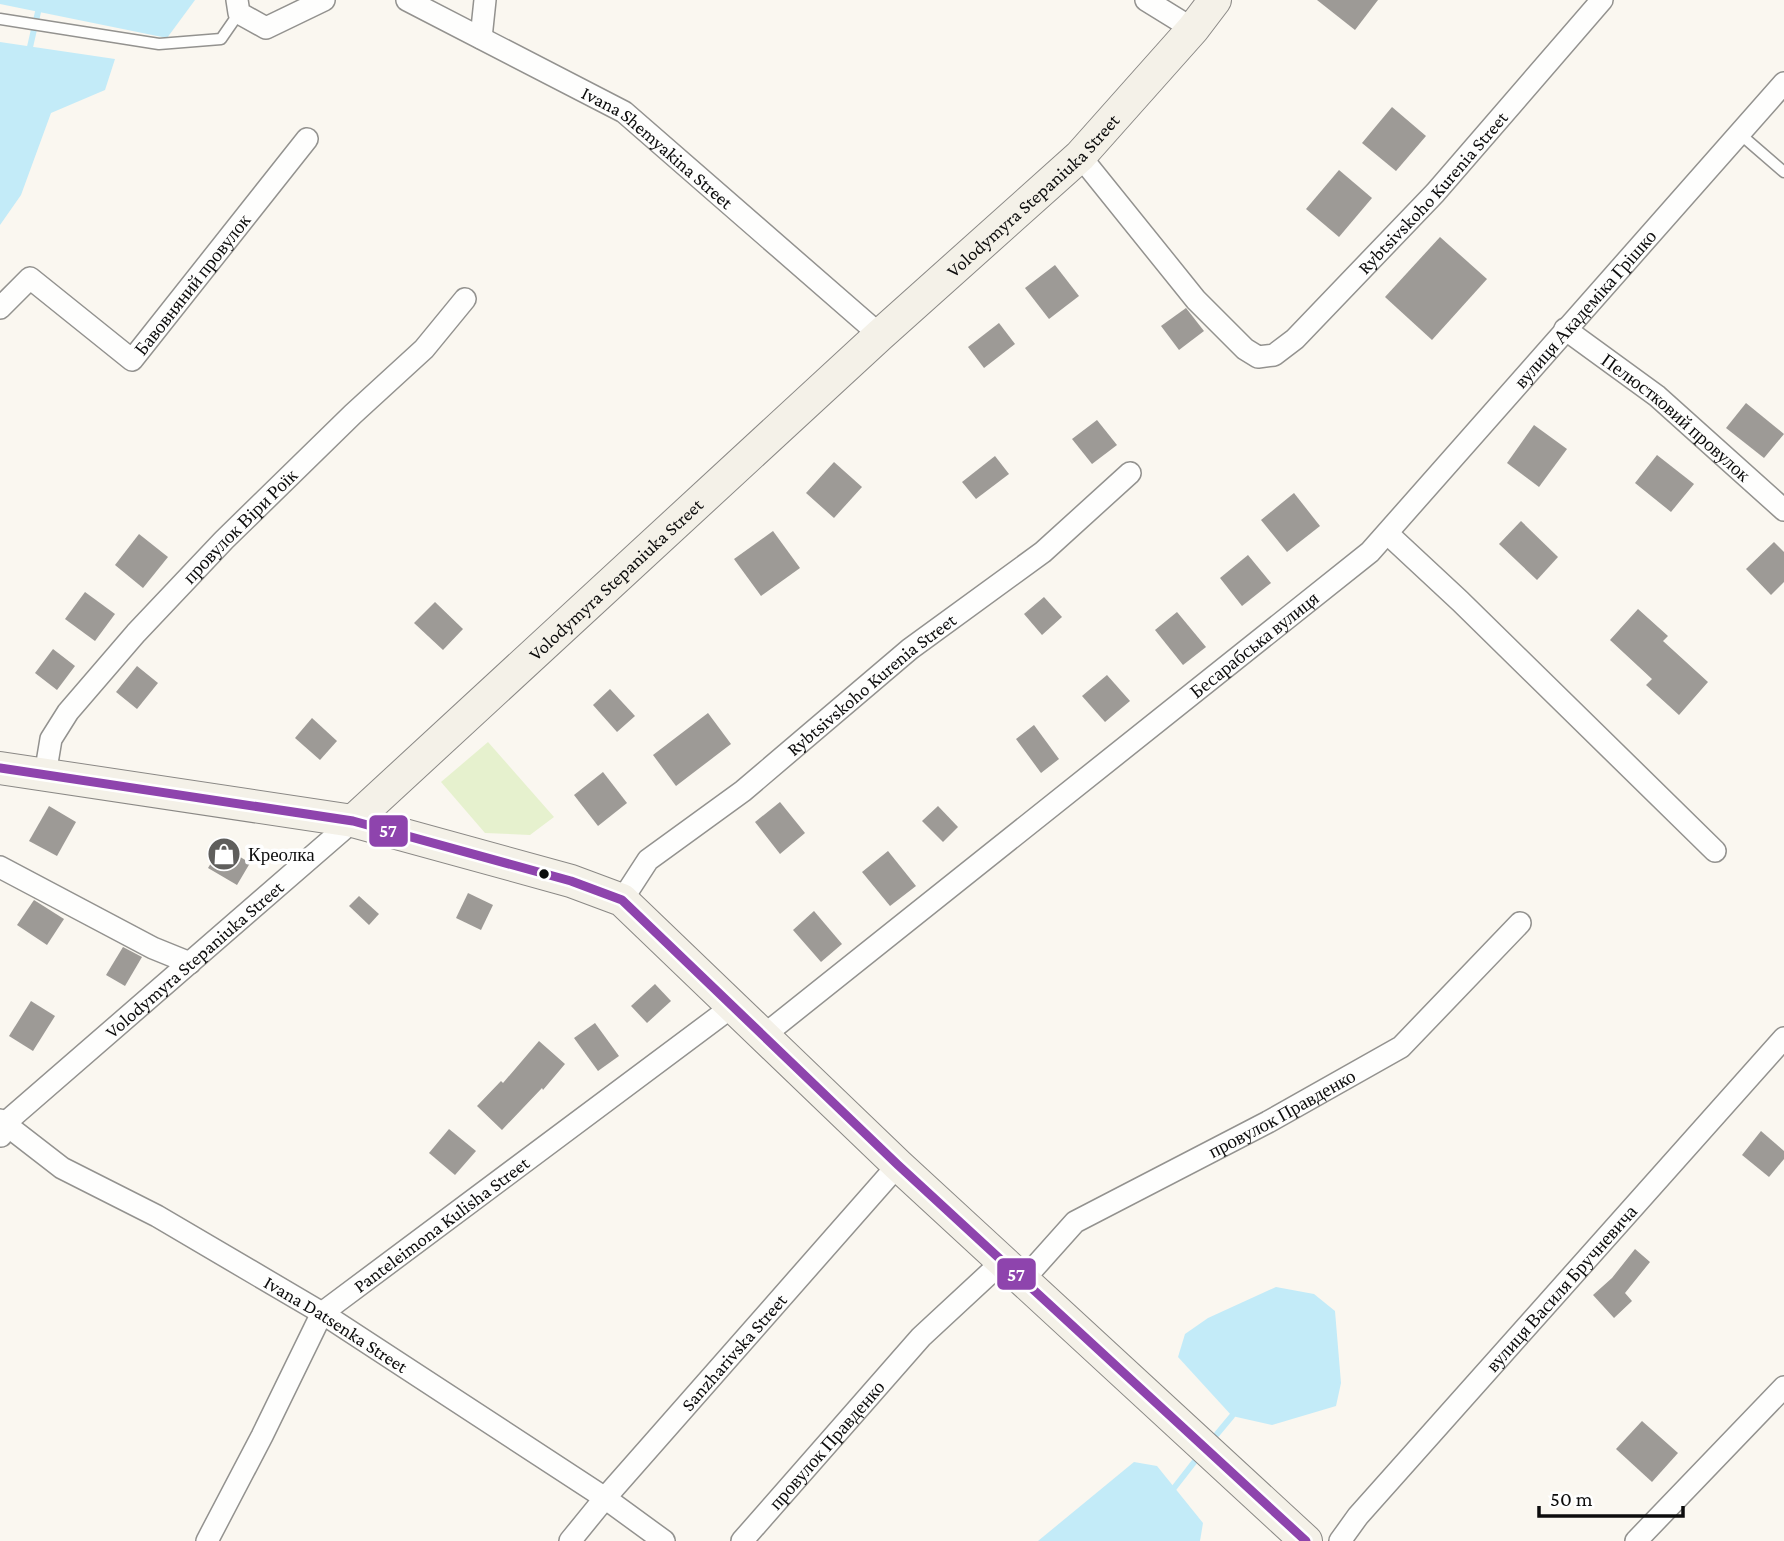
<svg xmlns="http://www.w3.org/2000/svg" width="1784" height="1541" font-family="'Crimson Pro',serif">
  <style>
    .green { fill: #e6f1ce }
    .water { fill: #c3ebf8 }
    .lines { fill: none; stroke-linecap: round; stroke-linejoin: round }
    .stream { stroke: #c3ebf8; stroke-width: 6 }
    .building { fill: #9d9a96 }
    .lane-casing { stroke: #93928f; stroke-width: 13 }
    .street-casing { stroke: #93928f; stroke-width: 24 }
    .secondary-casing { stroke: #8a8885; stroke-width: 34 }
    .lane { stroke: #fefefd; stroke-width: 10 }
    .street { stroke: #fefefd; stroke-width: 21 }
    .secondary { stroke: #f4f1e8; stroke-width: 32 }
    .bus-1-casing { stroke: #fff; stroke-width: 14 }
    .bus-1 { stroke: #8e44ad; stroke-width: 9 }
    .bus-dot { fill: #0c0c0c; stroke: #fff; stroke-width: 2.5 }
    .labels { text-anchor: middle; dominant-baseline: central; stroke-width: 7; stroke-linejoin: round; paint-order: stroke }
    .street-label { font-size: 19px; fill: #0c0c0c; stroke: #fff }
    .poi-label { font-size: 19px; fill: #0c0c0c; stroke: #fff; text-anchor: start }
    .line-badge { stroke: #fff; stroke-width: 2.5 }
    .badge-label { font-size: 19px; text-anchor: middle; font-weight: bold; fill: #fff }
  </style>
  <rect width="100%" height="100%" fill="#faf7f0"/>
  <!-- green -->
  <path class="green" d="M488 742 554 817 530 835 485 833 441 782Z"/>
  <!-- water -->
  <g class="water">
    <path d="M0 0H195L167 38 0 4Z"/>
    <path d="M0 42 115 59 105 90 51 113 21 195 0 225Z"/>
    <path d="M1276 1287 1314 1294 1335 1311 1341 1383 1336 1406 1272 1425 1232 1416 1178 1357 1185 1334 1208 1318Z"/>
    <path d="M1134 1462 1157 1466 1203 1523 1200 1541H1038Z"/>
  </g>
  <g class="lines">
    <!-- stream -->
    <g class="stream">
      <path d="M30 47 38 12"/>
      <path d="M1217 1434 1232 1416"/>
      <path d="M1174 1488 1195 1461"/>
    </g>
  </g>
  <!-- building -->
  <g class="building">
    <path d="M1317 0H1378L1355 30Z"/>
    <path d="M1392 107 1426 136 1396 171 1362 143Z"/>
    <path d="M1339 170 1372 198 1339 237 1306 209Z"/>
    <path d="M1440 237 1487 279 1432 340 1385 297Z"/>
    <path d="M1055 265 1079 296 1049 319 1025 288Z"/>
    <path d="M1186 308 1204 331 1179 350 1161 326Z"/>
    <path d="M999 323 1015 344 984 368 968 347Z"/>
    <path d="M1746 403 1784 434 1764 458 1726 428Z"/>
    <path d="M1097 420 1117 445 1092 464 1072 439Z"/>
    <path d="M1534 425 1567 449 1539 487 1507 463Z"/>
    <path d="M1657 455 1694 484 1671 512 1635 483Z"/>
    <path d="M995 456 1009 474 976 499 962 482Z"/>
    <path d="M834 462 862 487 834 518 806 493Z"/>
    <path d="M1294 493 1320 526 1287 552 1261 520Z"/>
    <path d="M1521 521 1558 557 1537 580 1499 544Z"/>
    <path d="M773 531 800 568 761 596 734 559Z"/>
    <path d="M139 534 168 557 143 588 115 565Z"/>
    <path d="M1774 542 1784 552V582L1771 595 1746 569Z"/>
    <path d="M1248 555 1271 583 1242 606 1220 578Z"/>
    <path d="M85 592 115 614 95 641 65 619Z"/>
    <path d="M1044 597 1062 617 1042 635 1024 614Z"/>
    <path d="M435 602 463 629 443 650 414 623Z"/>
    <path d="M1638 609 1668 636 1663 641 1708 682 1679 715 1646 685 1652 679 1610 640Z"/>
    <path d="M1177 612 1206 647 1183 665 1155 630Z"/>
    <path d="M53 649 75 666 57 690 35 673Z"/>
    <path d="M137 666 158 683 137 709 116 692Z"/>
    <path d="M1107 675 1130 701 1105 722 1082 696Z"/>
    <path d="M610 689 635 716 617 732 593 705Z"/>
    <path d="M708 713 731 744 676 786 653 755Z"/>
    <path d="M312 718 337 741 320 760 295 738Z"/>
    <path d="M1034 725 1059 759 1041 773 1016 739Z"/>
    <path d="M603 772 627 803 598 826 574 795Z"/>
    <path d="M780 802 805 833 780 854 755 822Z"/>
    <path d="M49 806 76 822 57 856 29 841Z"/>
    <path d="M938 806 958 827 943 842 922 821Z"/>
    <path d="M219 850 234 859 237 855 250 863 237 885 208 868Z"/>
    <path d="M888 851 916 886 890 906 862 872Z"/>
    <path d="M468 893 493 905 481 930 456 918Z"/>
    <path d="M359 896 379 914 369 925 349 906Z"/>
    <path d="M34 900 64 919 47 945 17 925Z"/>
    <path d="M814 911 842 944 821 962 793 930Z"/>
    <path d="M123 947 142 957 125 986 106 975Z"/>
    <path d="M655 984 671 1001 647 1023 631 1006Z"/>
    <path d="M31 1001 55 1016 33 1051 9 1036Z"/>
    <path d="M595 1023 619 1056 598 1071 574 1038Z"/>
    <path d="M539 1041 565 1064 543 1090 542 1088 502 1130 477 1106 501 1081 503 1083Z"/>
    <path d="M449 1129 476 1151 455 1175 429 1153Z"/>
    <path d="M1761 1131 1784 1151V1159L1769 1177 1742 1155Z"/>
    <path d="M1635 1249 1650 1262 1625 1293 1632 1301 1614 1318 1593 1295 1612 1278Z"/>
    <path d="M1642 1421 1678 1453 1652 1482 1616 1449Z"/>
  </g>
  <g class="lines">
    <defs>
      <g id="lane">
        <path d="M0 19 159 44 221 39 239 13"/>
        <path d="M1740 134 1784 172"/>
      </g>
      <g id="street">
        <path d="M237 0 239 13 266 28 324 0"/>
        <path id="s1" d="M407 0 624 112 880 335"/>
        <path d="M1146 0 1193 29"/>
        <path d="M481 38 485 0"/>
        <path id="s2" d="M1080 156 1196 300 1245 349 1258 357 1274 355 1295 339 1435 193 1602 0"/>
        <path id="s3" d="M0 308 30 278 132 360 307 139"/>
        <path id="s4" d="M1565 329 1657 396 1784 510"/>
        <path d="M1388 534 1460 601 1715 851"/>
        <path id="s5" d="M45 775 51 739 68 712 136 633 224 540 353 414 424 349 465 299"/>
        <path d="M0 867 153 948 190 963"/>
        <path id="s6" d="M622 900 648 860 743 791 910 649 1043 552 1130 473"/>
        <path id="s7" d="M763 1036 1370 552 1784 83"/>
        <path id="s8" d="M0 1120 62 1168 157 1216 322 1313 605 1498 664 1541"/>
        <path id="s9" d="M1 1136 4 1124 353 821"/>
        <path id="s10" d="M1024 1279 1075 1222 1268 1122 1401 1047 1520 923"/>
        <path id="s11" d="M207 1541 262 1436 322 1313 733 1006"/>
        <path id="s12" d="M570 1541 605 1498 898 1165"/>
        <path id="s13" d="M742 1541 921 1337 1003 1261"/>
        <path id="s14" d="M1340 1541 1358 1516 1784 1038"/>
        <path d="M1636 1541 1784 1387"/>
      </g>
      <g id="secondary">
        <path d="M0 768 353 821 571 881 622 900 898 1165 1306 1541"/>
        <path id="s15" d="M353 821 880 335 1080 156 1193 29 1215 0"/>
      </g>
    </defs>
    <!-- lane casing -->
    <use href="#lane" class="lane-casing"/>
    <!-- street casing -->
    <use href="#street" class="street-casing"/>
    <!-- secondary casing -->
    <use href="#secondary" class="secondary-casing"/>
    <!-- lane -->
    <use href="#lane" class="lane"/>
    <!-- street -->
    <use href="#street" class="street"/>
    <!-- secondary -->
    <use href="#secondary" class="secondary"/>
    <defs>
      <path id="bus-1" d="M0 768 353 821 571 881 622 900 898 1165 1306 1541"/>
    </defs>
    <!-- bus-1 casing -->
    <use href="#bus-1" class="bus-1-casing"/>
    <!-- bus-1 -->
    <use href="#bus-1" class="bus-1"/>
  </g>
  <!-- icons -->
  <defs>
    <symbol id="shop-disc" viewBox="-11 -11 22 22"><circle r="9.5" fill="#5f5e5c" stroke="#fff"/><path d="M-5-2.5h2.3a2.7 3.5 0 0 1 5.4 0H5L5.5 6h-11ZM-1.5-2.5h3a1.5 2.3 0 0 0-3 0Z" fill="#fff"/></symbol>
  </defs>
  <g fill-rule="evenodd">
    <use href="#shop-disc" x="205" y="835" width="38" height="38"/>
  </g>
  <!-- markers -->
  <circle class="bus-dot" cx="544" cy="874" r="6"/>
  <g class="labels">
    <!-- street labels -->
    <g class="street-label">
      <text stroke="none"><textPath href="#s1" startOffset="292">Ivana Shemyakina Street</textPath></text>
      <text stroke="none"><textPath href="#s2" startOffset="513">Rybtsivskoho Kurenia Street</textPath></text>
      <text stroke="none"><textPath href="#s15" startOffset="924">Volodymyra Stepaniuka Street</textPath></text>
      <text stroke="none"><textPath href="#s3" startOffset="270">Бавовняний провулок</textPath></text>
      <text stroke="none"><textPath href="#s7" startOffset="1101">вулиця Академіка Грішко</textPath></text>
      <text stroke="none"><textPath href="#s4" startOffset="142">Пелюстковий провулок</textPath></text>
      <text stroke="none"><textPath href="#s5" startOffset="322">провулок Віри Роїк</textPath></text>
      <text stroke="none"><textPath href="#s15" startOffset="357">Volodymyra Stepaniuka Street</textPath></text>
      <text stroke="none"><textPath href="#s7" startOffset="628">Бесарабська вулиця</textPath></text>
      <text stroke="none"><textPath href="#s6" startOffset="332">Rybtsivskoho Kurenia Street</textPath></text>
      <text stroke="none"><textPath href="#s9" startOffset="264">Volodymyra Stepaniuka Street</textPath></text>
      <text stroke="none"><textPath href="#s10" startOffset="310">провулок Правденко</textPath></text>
      <text stroke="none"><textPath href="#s11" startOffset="404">Panteleimona Kulisha Street</textPath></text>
      <text stroke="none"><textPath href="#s14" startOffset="336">вулиця Василя Бручневича</textPath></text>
      <text stroke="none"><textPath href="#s8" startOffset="394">Ivana Datsenka Street</textPath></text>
      <text stroke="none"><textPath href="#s12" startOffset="250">Sanzharivska Street</textPath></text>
      <text stroke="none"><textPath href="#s13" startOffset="128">провулок Правденко</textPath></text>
    </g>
    <!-- poi labels -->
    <g class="poi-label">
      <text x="248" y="854">Креолка</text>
    </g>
  </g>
  <g class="line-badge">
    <rect x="368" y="814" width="41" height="34" rx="7" fill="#8e44ad"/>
    <rect x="996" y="1257" width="41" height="34" rx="7" fill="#8e44ad"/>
  </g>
  <g class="badge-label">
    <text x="388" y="837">57</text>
    <text x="1016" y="1281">57</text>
  </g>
  <!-- scale -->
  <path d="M1539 1506v10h144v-10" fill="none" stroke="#0c0c0c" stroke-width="3.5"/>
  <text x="1550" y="1506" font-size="21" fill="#0c0c0c" stroke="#ffffff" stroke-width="5" paint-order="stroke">50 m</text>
</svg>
